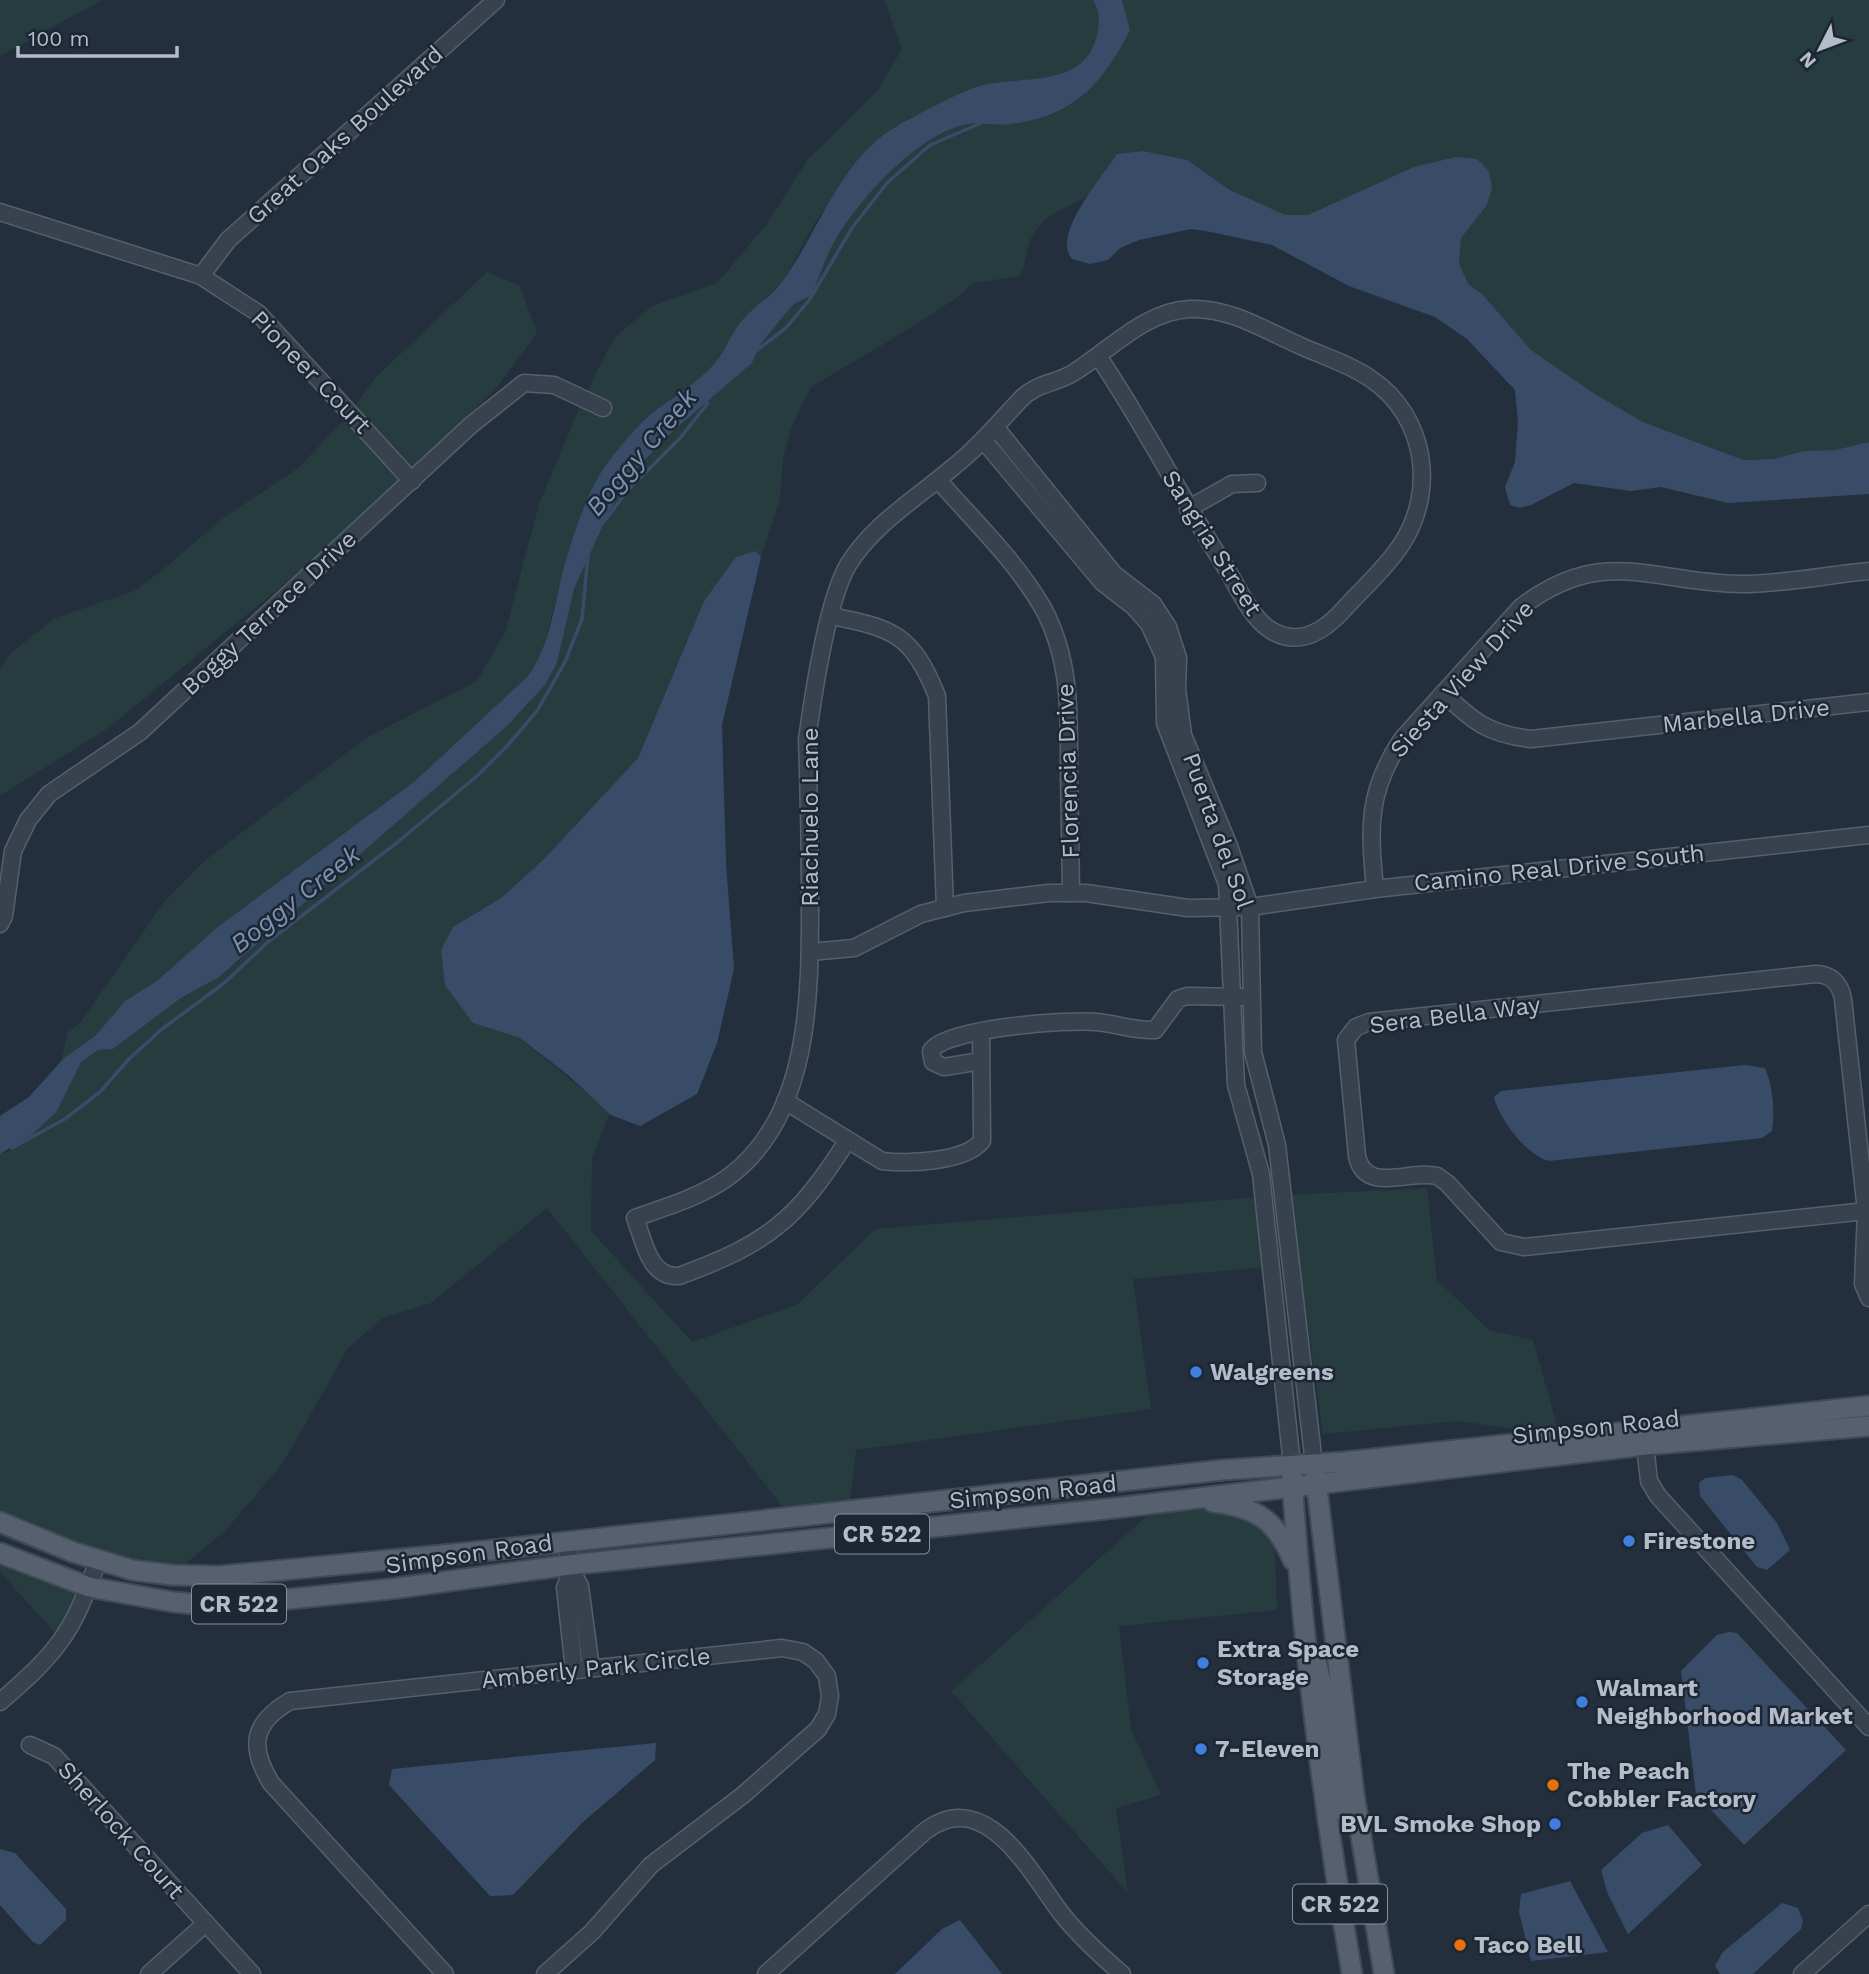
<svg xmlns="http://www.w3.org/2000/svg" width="1869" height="1974" font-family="'Work Sans',sans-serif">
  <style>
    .green { fill: #263c3f }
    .water { fill: #394c67 }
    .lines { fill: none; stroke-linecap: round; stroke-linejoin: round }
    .stream { stroke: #394c67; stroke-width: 3.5 }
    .minor-casing { stroke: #565f6c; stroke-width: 19 }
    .major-casing { stroke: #414a57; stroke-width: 23 }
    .minor { stroke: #38414e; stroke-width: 16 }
    .major { stroke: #56606e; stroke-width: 19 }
    .shop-dot { fill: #3f7fe0; stroke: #1d2633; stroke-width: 2.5 }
    .food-dot { fill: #e8710a; stroke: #1d2633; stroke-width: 2.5 }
    .labels { text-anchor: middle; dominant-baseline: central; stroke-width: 5; stroke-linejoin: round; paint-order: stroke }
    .shield { fill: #1d2633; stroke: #878f9c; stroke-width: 2 }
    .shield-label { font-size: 23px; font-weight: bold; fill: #b4bcc9 }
    .street-label { font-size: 24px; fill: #b4bcc9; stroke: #1d2633 }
    .poi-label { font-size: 24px; font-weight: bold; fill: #b4bcc9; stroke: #1d2633; text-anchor: start }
    .water-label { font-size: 26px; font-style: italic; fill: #7c92b1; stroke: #1d2633 }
  </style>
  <rect width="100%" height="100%" fill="#242f3e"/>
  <!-- green -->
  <g class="green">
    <path d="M0 0H102L0 56Z"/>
    <path d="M884 0H1093C1101 12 1100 23 1097 36 1084 94 1015 72 974 88 943 100 913 120 884 135L872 145 814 224 784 280 737 325 732 341 715 363 689 389 654 411 597 478 565 565 541 658 528 676 415 781 243 908 157 981 125 1001 95 1036 61 1061 68 1032 80 1023 164 902 203 862 366 738 477 681 505 633 539 504 581 404 605 415 611 405 586 393 614 338 652 306 717 283 766 225 808 159 878 90 902 49Z"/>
    <path d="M1122 0H1869V442L1835 450 1803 451 1774 459 1745 460 1643 422 1595 394 1531 350 1482 294 1468 284 1459 263 1461 238 1308 215H1285L1269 208 1230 191 1187 160 1117 154C1109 166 1102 181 1092 191 1079 205 1052 210 1039 226 1025 242 1028 258 1020 276L973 283 957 298 889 341 811 387 791 428 783 458 780 499 761 557 755 551 704 601 638 758 544 859 501 898 453 927 473 1023 520 1038 610 1112 592 1159 591 1231 692 1342 798 1304 875 1229 1258 1197 1266 1267 1133 1279 1151 1409 856 1450 850 1502 783 1507 547 1208 431 1303 383 1318 348 1348 283 1463 226 1530 172 1575 91 1571 0 1536V1154L11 1150 81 1062 98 1050 113 1049 181 998 202 987 238 962 271 929 507 726 545 685 557 663 574 589 610 510 640 465 673 431 752 363 760 345 785 314 794 304 812 295C818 280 823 264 830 250 853 205 913 138 963 125 978 121 996 126 1011 124 1077 116 1100 84 1130 30Z"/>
    <path d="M487 272 520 286 537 333 496 388 413 471 354 407 375 378Z"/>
    <path d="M347 417 404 480 346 534 108 728 0 796V669L11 653 55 618 134 591 160 572 223 518 297 469Z"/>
    <path d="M1427 1188 1437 1280 1489 1330 1533 1340 1559 1432 1546 1433 1457 1421 1323 1434 1290 1195Z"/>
    <path d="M1199 1503 1230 1510 1274 1535 1277 1610 1119 1626 1131 1729 1161 1795 1116 1808 1128 1893 951 1691 1157 1507Z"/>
    <path d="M0 1550 85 1581 57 1635 0 1572Z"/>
  </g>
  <!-- water -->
  <g class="water">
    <path d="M1093 0H1122L1130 30C1103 83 1074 117 1011 124 996 126 978 121 963 125 913 138 853 205 830 250 823 264 818 281 812 295L794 304 785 314 760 345 752 363 673 431 640 465 610 510 574 589 557 663 545 685 507 726 219 977 181 998 113 1049 98 1050 81 1062 57 1111 33 1134 0 1154V1116L29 1097 64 1058 95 1036 125 1001 157 981 219 926 415 781 528 676C551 644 554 604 564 567 572 539 582 508 595 483 606 462 638 423 656 410 677 395 697 383 714 364 725 352 730 336 739 324 752 307 772 297 784 279 816 235 837 171 882 136 899 123 956 94 976 87 1018 73 1084 92 1097 35 1100 22 1100 11 1093 0Z"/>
    <path d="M1143 151 1187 160 1230 190 1285 215H1308L1414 167 1456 157 1477 159 1489 171 1492 189 1486 206 1461 238 1459 263 1468 284 1482 294 1531 350 1595 394 1643 422 1744 460 1774 459 1803 451 1835 450 1869 442V494L1728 503 1661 487 1631 491 1574 483 1531 505 1520 508 1510 505 1505 487 1515 462 1518 422 1515 390 1467 339 1435 317 1349 286 1272 245 1206 231 1191 229 1139 240 1120 248 1108 260 1090 264 1072 259C1051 235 1102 177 1117 154Z"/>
    <path d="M756 551 761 557 722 725 726 863 734 969 717 1043 697 1094 640 1126 611 1115 568 1075 520 1038 473 1023 445 985 441 950 453 927 501 898 544 859 638 758 704 601 736 557Z"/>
    <path d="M1745 1065 1765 1068C1773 1087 1775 1112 1772 1131L1762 1138 1549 1161C1527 1156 1499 1119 1494 1097L1501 1091Z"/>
    <path d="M1733 1475 1742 1480 1777 1523 1790 1550 1767 1570 1757 1567 1700 1496 1699 1483 1705 1478Z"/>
    <path d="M1729 1632 1737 1633 1846 1750 1744 1845 1696 1794 1681 1671 1717 1635Z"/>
    <path d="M656 1743 655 1760 582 1823 513 1895 490 1896 389 1785 392 1769Z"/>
    <path d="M1668 1825 1702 1865 1628 1934 1607 1892 1601 1870 1642 1833Z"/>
    <path d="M0 1849 15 1853 66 1909V1920L40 1945 33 1942 0 1905Z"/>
    <path d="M1570 1881 1608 1952 1531 1961 1519 1912 1521 1894Z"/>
    <path d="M1782 1903 1798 1908 1803 1921 1801 1929 1753 1974H1720L1715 1966 1723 1952Z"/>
    <path d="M960 1920 1002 1974H895L942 1929Z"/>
  </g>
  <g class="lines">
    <!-- stream -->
    <g class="stream">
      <path d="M756 351 786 328 810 299 852 228 887 183 930 145 981 123"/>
      <path d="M603 523 627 491 681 437 708 403"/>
      <path d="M12 1148 65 1119 100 1092 129 1059 162 1029 223 984 269 941 399 841 477 776 508 745 537 711 565 662 582 619 588 555"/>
    </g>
    <defs>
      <g id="minor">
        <path d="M0 212 201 276 258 313 412 481"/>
        <path d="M201 276 228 240 496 0"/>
        <path d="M996 428 1114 574 1153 604 1168 627 1178 658 1177 689 1183 735 1229 846 1250 907 1253 1052 1277 1145 1314 1464"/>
        <path d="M983 440 1102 582 1134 607 1149 624 1164 657 1165 723 1227 884 1236 1085 1261 1174 1292 1465"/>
        <path d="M938 480C974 521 1016 561 1043 608 1071 660 1069 713 1069 770 1070 811 1070 852 1071 893"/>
        <path d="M1188 509 1232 484 1257 483"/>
        <path d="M831 616C893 628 912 634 937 696L945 908"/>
        <path d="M1443 693C1474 722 1488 734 1531 739L1869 702"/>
        <path d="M1375 889C1369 827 1367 792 1402 739L1521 607C1604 544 1652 583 1741 584 1783 584 1827 575 1869 571"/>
        <path d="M0 924 4 916 13 851 28 820 49 794 140 732 471 425 524 383 554 385 603 408"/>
        <path d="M810 952 854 948 921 914 964 903 1049 893H1086L1188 908 1250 907 1375 889 1869 835"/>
        <path d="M981 1061 944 1067 933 1062 931 1051C945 1028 1069 1019 1097 1022 1117 1024 1135 1031 1155 1030L1178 999 1187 996 1242 997"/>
        <path d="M785 1101 882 1161C909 1164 965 1162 982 1141L981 1032"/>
        <path d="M847 1141C797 1220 767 1244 679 1276 649 1278 644 1241 635 1218 666 1207 700 1197 727 1178 812 1117 810 992 810 899 810 846 809 793 807 740 813 696 827 601 848 565 873 524 916 499 952 468 978 448 998 423 1021 399 1036 383 1055 384 1073 373 1110 350 1145 311 1190 309 1230 307 1268 332 1303 347 1326 357 1351 365 1371 379 1426 416 1437 491 1401 545 1386 568 1364 587 1346 607 1326 630 1299 649 1269 629 1250 616 1238 587 1226 568 1181 498 1144 424 1098 356"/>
        <path d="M1866 1211 1524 1247 1501 1242 1447 1183 1437 1176C1411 1169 1365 1195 1357 1156L1346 1040 1356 1027 1369 1022 1815 974C1831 974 1840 983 1843 999L1866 1211 1863 1284 1869 1298"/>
        <path d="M1645 1445 1649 1481 1658 1496 1869 1727"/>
        <path d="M566 1542 571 1570 580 1586 591 1668"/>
        <path d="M571 1570 565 1588 574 1670"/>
        <path d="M0 1702C58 1652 73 1633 98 1560"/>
        <path d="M30 1745 54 1756 252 1974"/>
        <path d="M149 1974 206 1923"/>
        <path d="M445 1974 271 1783C249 1747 252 1723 290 1701L782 1648 803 1652 816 1661 827 1676 830 1696 827 1714 818 1729 743 1795 651 1865 592 1932 545 1974"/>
        <path d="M766 1974 924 1832C985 1784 1030 1872 1061 1913 1079 1936 1100 1955 1122 1974"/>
        <path d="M1802 1974 1869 1914"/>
      </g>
      <g id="major">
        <path d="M1315 1472 1354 1794 1384 1974"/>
        <path d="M1292 1477C1302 1644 1324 1809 1352 1974"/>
        <path d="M1213 1502C1256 1507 1276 1520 1293 1560"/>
        <path d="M0 1522 73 1552 132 1570 172 1575 220 1576 474 1552 1222 1470 1344 1462 1869 1406"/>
        <path d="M0 1553 89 1587 173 1602 218 1606 390 1589 569 1565 1115 1508 1645 1445 1869 1426"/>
        <path d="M1316 1662 1328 1710 1340 1807 1358 1826"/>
      </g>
    </defs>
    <!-- minor casing -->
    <use href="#minor" class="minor-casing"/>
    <!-- major casing -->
    <use href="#major" class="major-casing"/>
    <!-- minor -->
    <use href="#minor" class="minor"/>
    <!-- major -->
    <use href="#major" class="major"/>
  </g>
  <!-- markers -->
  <g class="shop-dot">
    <circle cx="1196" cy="1372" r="7"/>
    <circle cx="1629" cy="1541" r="7"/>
    <circle cx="1203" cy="1663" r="7"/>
    <circle cx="1582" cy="1702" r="7"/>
    <circle cx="1201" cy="1749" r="7"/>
    <circle cx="1555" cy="1824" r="7"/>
  </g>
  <g class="food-dot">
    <circle cx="1553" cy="1785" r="7"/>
    <circle cx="1460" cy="1945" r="7"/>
  </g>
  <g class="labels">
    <!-- shield labels -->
    <g class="shield">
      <rect x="835" y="1514.5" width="94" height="39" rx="5"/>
      <rect x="192" y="1584.5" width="94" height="39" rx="5"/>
      <rect x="1293" y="1884.5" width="94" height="39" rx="5"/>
    </g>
    <g class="shield-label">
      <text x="882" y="1534">CR 522</text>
      <text x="239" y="1604">CR 522</text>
      <text x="1340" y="1904">CR 522</text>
    </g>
    <!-- street labels -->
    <g class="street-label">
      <text transform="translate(345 135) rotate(-42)">Great Oaks Boulevard</text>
      <text transform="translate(311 372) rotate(46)">Pioneer Court</text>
      <text transform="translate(1212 543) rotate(58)">Sangria Street</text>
      <text transform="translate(269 613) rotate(-43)">Boggy Terrace Drive</text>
      <text transform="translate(1462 679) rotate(-48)">Siesta View Drive</text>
      <text transform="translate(1746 716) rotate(-6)">Marbella Drive</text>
      <text transform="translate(1068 771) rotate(-92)">Florencia Drive</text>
      <text transform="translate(810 817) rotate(-90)">Riachuelo Lane</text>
      <text transform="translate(1218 831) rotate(70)">Puerta del Sol</text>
      <text transform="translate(1559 868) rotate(-6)">Camino Real Drive South</text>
      <text transform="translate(1455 1015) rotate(-7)">Sera Bella Way</text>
      <text transform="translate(1596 1427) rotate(-6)">Simpson Road</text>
      <text transform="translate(1033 1492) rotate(-6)">Simpson Road</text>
      <text transform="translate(469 1554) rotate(-8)">Simpson Road</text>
      <text transform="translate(596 1668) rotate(-6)">Amberly Park Circle</text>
      <text transform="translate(121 1830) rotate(48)">Sherlock Court</text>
    </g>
    <!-- poi labels -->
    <g class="poi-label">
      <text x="1210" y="1372">Walgreens</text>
      <text x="1643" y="1541">Firestone</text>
      <text x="1217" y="1649">Extra Space<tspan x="1217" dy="28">Storage</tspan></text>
      <text x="1596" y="1688">Walmart<tspan x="1596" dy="28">Neighborhood Market</tspan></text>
      <text x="1215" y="1749">7-Eleven</text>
      <text x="1567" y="1771">The Peach<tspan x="1567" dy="28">Cobbler Factory</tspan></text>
      <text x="1541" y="1824" text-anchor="end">BVL Smoke Shop</text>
      <text x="1474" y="1945">Taco Bell</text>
    </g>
    <!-- water labels -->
    <g class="water-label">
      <text transform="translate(641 452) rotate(-50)">Boggy Creek</text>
      <text transform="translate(295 899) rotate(-38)">Boggy Creek</text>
    </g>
  </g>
  <!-- north arrow -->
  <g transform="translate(1820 49) rotate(228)" stroke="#1d2633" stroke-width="5" paint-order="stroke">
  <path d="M0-5L12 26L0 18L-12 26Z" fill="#b4bcc9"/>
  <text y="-10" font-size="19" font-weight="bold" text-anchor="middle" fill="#b4bcc9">N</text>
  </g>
  <!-- scale -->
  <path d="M18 46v10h159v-10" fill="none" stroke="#b4bcc9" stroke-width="3.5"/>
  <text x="28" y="46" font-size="21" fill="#b4bcc9" stroke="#1d2633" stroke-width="5" paint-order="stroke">100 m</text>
</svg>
